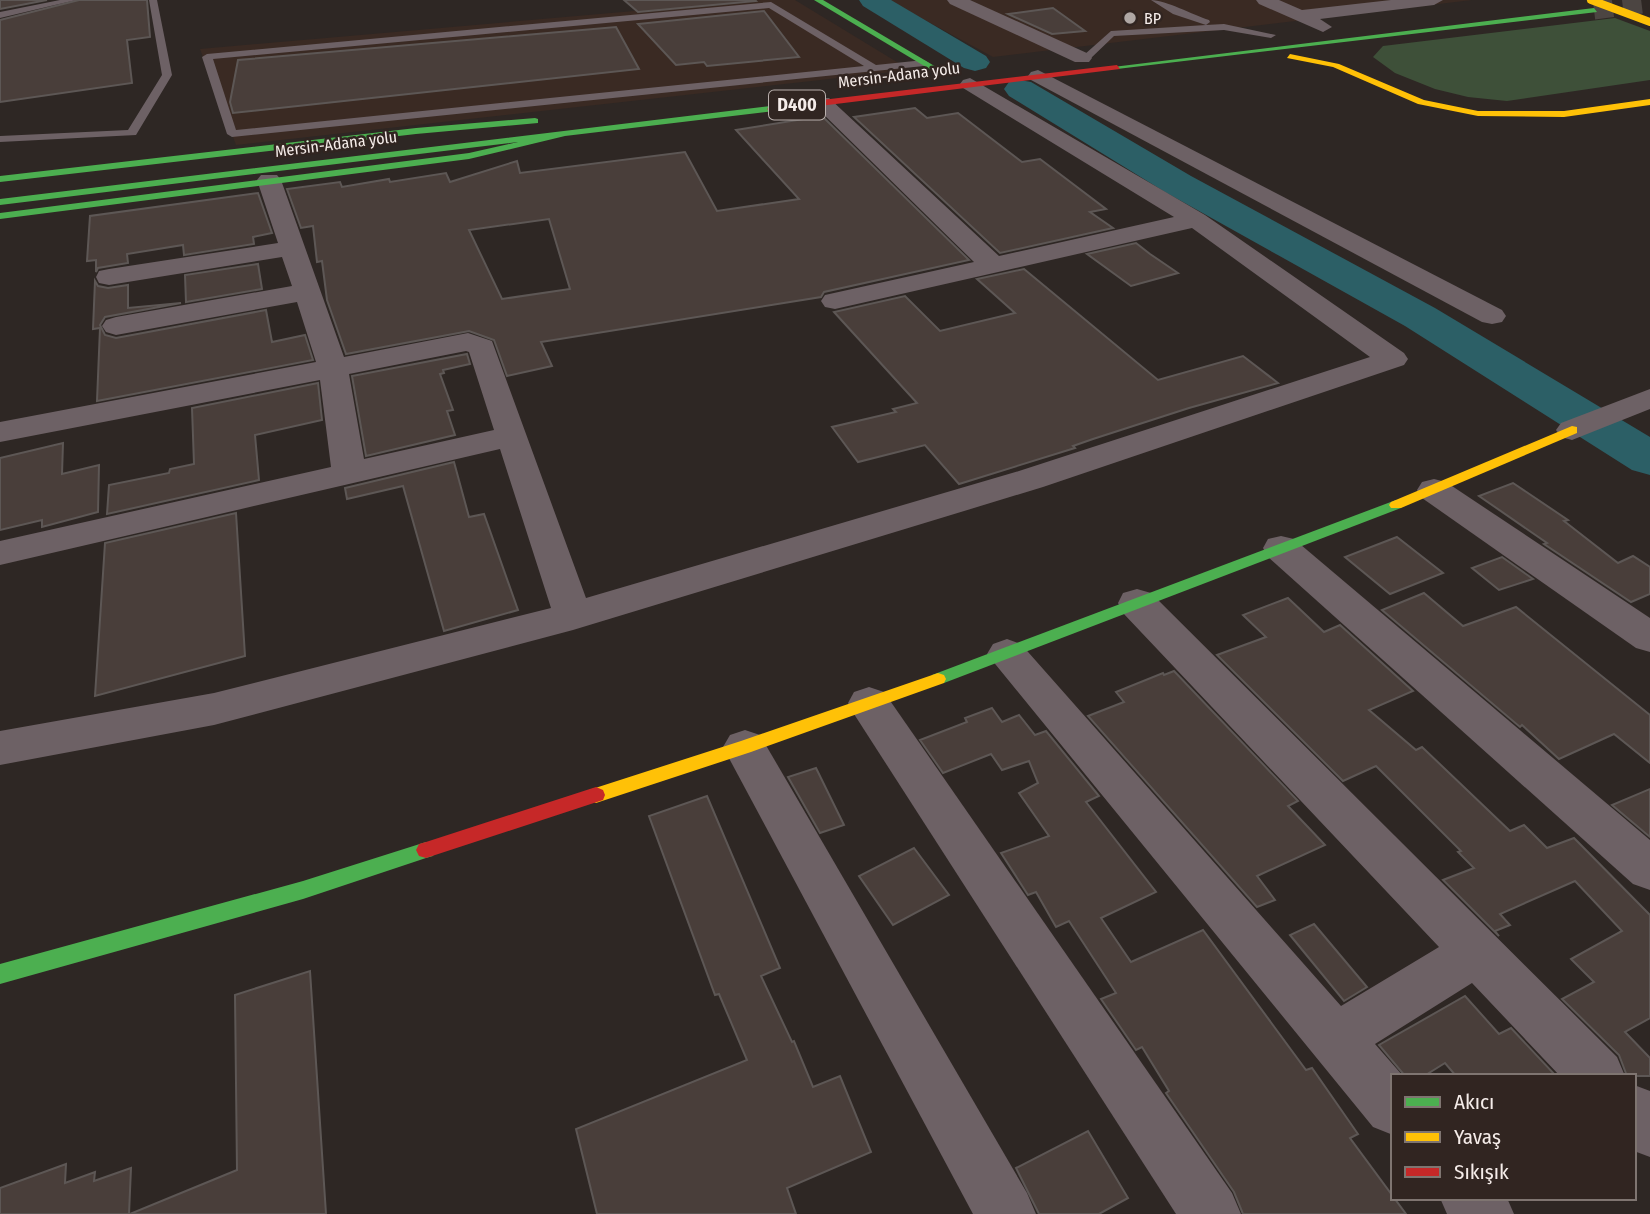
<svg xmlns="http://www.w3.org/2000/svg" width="1650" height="1214" font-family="'Fira Sans Condensed',sans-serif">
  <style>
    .built { fill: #3a2a23 }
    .green { fill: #3e5039 }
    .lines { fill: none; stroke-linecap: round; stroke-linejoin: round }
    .river { fill: #2c5f66; fill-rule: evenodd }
    .building { fill: #493e3a; stroke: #5d5755; stroke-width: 2; fill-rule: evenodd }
    .highway-tunnel { stroke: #4c4542; stroke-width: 19; stroke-dasharray: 19 10; stroke-linecap: butt }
    .lane { fill: #6d6165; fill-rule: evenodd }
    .street { fill: #6d6165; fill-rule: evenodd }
    .fast { fill: #4caf50; fill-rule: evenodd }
    .slow { fill: #ffc107; fill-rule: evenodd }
    .jam { fill: #c62828; fill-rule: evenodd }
    .slow-bridge { stroke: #ffc107; stroke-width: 8 }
    .poi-dot { fill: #afa7a4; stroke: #312521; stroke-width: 2.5 }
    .labels { text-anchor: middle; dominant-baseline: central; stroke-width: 5; stroke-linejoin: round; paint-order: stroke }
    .far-poi-label { font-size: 16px; fill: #f5ece9; stroke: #312521; text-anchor: start }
    .far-street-label { font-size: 16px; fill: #f5ece9; stroke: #312521 }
    .shield { fill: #312521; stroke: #bab0ad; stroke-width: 2 }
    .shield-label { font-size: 18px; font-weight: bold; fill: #f5ece9 }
  </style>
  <rect width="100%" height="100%" fill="#2e2724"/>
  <!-- built -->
  <g class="built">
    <path d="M761 0H795L910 70 236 145 200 49Z"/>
    <path d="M888 0H1472L993 57Z"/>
  </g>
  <!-- green -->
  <path class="green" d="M1615 18 1650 31V80L1507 101 1468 97 1435 89 1395 73 1373 57 1383 46Z"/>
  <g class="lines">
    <!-- river -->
    <g class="river">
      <path d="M859 0H891L986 56 990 62 986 68 975 71 964 68 863 6Z"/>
      <path d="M1020 80 1031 82 1191 176 1435 308 1650 437V475L1632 470 1405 326 1165 192 1009 96 1004 89 1009 82Z"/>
    </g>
  </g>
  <!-- building -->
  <g class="building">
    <path d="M0 0H47L0 9Z"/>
    <path d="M79 0H147L150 37 127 40 132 83 0 102V20Z"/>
    <path d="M624 0H755L756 1 638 12Z"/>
    <path d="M1053 8 1085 31 1052 34 1008 14Z"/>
    <path d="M764 11 799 57 707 66 704 62 676 65 638 24Z"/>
    <path d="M616 27 639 69 233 113 230 102 238 60Z"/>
    <path d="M915 108 927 118 958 113 1022 162 1040 159 1106 209 1090 212 1113 228 1000 253 854 117Z"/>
    <path d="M822 116 969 260 824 292 821 297 541 342 552 366 507 376 494 340 469 331 346 354 327 300 322 261 317 262 313 226 301 228 287 189 340 182 342 187 389 179 390 182 446 173 450 182 517 161 520 173 685 152 717 211 799 199 736 130ZM549 219 570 289 502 299 469 230Z"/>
    <path d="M258 193 272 233 253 237 254 244 184 255 183 245 127 254 128 263 98 268 96 272V260L87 261 90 216Z"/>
    <path d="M1136 243 1150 254 1178 273 1131 286 1087 254Z"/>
    <path d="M258 264 262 289 186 302 185 275Z"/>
    <path d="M1024 269 1158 380 1243 356 1278 383 1189 408 1093 439 1073 446 1075 448 959 484 925 445 858 462 832 427 896 412 893 409 917 403 834 312 905 296 940 331 1015 313 977 279Z"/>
    <path d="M95 281 98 286 108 288 128 285V308L181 303 105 317 100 325 105 335 116 338 266 310 272 342 305 335 313 360 97 401 100 328 93 329Z"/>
    <path d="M467 354 470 364 443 370 444 373 440 374 453 410 447 411 455 435 366 456 352 376Z"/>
    <path d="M318 383 322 420 255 435 259 480 107 514 109 485 169 473 170 469 194 464 192 408Z"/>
    <path d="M63 443 62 474 99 465 98 512 42 527V520L0 530V458Z"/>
    <path d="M454 462 469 517 484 514 518 610 444 631 403 486 347 499 345 488Z"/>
    <path d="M1513 483 1568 520 1564 521 1618 563 1633 556 1650 567V594L1631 602 1544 544 1547 543 1479 496Z"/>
    <path d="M236 513 245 656 95 696 105 543Z"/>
    <path d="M1397 537 1443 573 1390 594 1345 557Z"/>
    <path d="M1502 557 1533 579 1499 590 1472 568Z"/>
    <path d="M1424 593 1463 626 1516 607 1650 715V763L1614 734 1559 759 1522 725 1520 727 1382 610Z"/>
    <path d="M1288 598 1324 632 1340 625 1413 691 1369 710 1416 750 1422 747 1510 831 1524 825 1547 848 1574 838 1650 915V1018L1625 1032 1650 1058V1076H1627L1619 1055 1562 999 1594 982 1571 959 1622 931 1575 881 1500 914 1510 925 1495 931 1499 936 1443 880 1474 868 1458 852 1461 851 1376 766 1343 781 1217 655 1266 637 1243 615Z"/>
    <path d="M1174 671 1298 801 1288 806 1325 845 1257 876 1275 900 1257 907 1088 716 1124 702 1116 692 1163 673 1164 675Z"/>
    <path d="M992 708 1002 722 1019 715 1035 735 1046 731 1099 796 1086 802 1156 892 1101 918 1131 962 1203 930 1306 1070 1312 1068 1358 1134 1350 1138 1406 1214H1243L1234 1192 1166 1093 1169 1091 1142 1047 1136 1050 1101 999 1116 993 1069 921 1056 927 1036 892 1028 895 1001 853 1049 836 1019 793 1038 783 1029 761 1002 770 991 754 943 773 920 740 967 722 965 718Z"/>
    <path d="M816 768 844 825 820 833 788 777Z"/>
    <path d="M1650 789V837L1612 805Z"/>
    <path d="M707 796 780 968 761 976 792 1042 794 1041 813 1087 840 1076 871 1152 787 1188 796 1214H597L576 1129 747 1060 719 994 715 995 649 816Z"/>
    <path d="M914 848 949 895 893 925 859 876Z"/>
    <path d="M1314 924 1367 987 1344 1001 1290 935Z"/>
    <path d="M310 971 326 1214H130L237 1170 235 995Z"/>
    <path d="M1465 996 1499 1034 1511 1028 1556 1076H1456L1445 1063 1424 1076H1405L1379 1045Z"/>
    <path d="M1088 1131 1128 1198 1099 1214H1039L1016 1168Z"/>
    <path d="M66 1164 65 1183 95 1172 94 1181 131 1168 129 1214H0V1188Z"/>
  </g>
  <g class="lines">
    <!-- highway-tunnel -->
    <path class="highway-tunnel" d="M1594 10 1650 3"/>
    <!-- lane -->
    <g class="lane">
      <path d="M60 0H76L0 18V12Z"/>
      <path d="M149 0H157L172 75 136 135 0 142V136L128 130 162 75Z"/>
      <path d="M1151 0C1166 0 1193 15 1209 20L1210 22 1206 25 1224 24 1276 35 1271 38 1224 30 1114 36 1090 59H1084V55L1111 31 1206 25 1173 14Z"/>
      <path d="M771 2 876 65 924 60 929 63 924 66 232 137 227 134 202 57 207 54ZM769 8 864 66 236 130 213 59Z"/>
    </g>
    <!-- street -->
    <g class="street">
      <path d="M947 0H970L1089 54 1092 58 1089 62H1075L950 4Z"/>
      <path d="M1256 0H1279L1302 10 1391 0H1443L1434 5 1320 19 1332 27 1323 32 1259 4Z"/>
      <path d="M1038 70 1502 310 1506 316 1502 322 1492 324 1482 322 1031 80 1028 76 1031 72Z"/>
      <path d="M970 78 1205 215 1404 353 1408 359 1404 365 1043 487 573 630 214 725 0 765V731L214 693 551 608 500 449 0 565V541L331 467 320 380 0 442V422L316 362 297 302 116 335 106 332 102 326 106 320 116 317 292 286 282 257 109 285 99 283 96 277 99 271 109 269 278 243 257 180 261 175H277L281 180 344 357 468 333 492 341 586 598 1019 471 1370 357 1192 228 835 309 825 307 821 301 825 295 974 262 815 106 812 102 815 98H829L999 256 1174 217 963 88 960 84 963 80ZM466 351 469 352 494 430 364 459 349 374Z"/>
      <path d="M1650 389V409L1572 440 1561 437 1556 430 1561 423Z"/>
      <path d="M1434 479 1446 482 1650 618V652L1636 648 1422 498 1417 490 1422 482Z"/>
      <path d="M1281 536 1294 539 1650 840V890L1633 884 1268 557 1263 548 1268 539Z"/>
      <path d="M1137 589 1151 593 1617 1057 1625 1076H1560L1472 983 1375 1044 1403 1076H1393V1135L1373 1127 987 654 993 644 1007 639 1021 644 1341 1006 1439 947 1123 613 1118 603 1123 593Z"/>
      <path d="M869 687 884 692 1232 1193 1241 1214H1176L854 714 848 703 854 692Z"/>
      <path d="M745 730 760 735 1027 1193 1036 1214H973L723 747 730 735Z"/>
      <path d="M1634 1085 1650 1091V1157L1634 1151Z"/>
      <path d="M1440 1198H1507L1514 1214H1447Z"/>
    </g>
    <!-- fast -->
    <g class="fast">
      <path d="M814 0H823L948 74 941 76Z"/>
      <path d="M1594 8 1597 12 1117 69 1113 67Z"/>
      <path d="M771 106 775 109 774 111 565 136 469 159 0 219V213L469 153 518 142 0 205V199Z"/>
      <path d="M535 118 538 119V123L416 134 0 182V176L416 128Z"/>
      <path d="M1396 500 1403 505 1401 508 944 683H932L930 679 932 675Z"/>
      <path d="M426 842 433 844 436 850 433 856 426 858 303 899 0 984V964L303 881Z"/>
    </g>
    <!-- slow -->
    <g class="slow">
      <path d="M1290 54 1339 64 1424 100 1478 111H1564L1650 99V105L1564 117 1478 116 1418 104 1333 67 1287 58Z"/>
      <path d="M1572 426 1577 427V433L1401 508H1391L1389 505 1391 502Z"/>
      <path d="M938 673 944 675 946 679 944 683 751 752 596 803 589 800 587 795 589 790 741 741Z"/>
    </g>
    <!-- jam -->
    <g class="jam">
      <path d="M1117 65 1120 69 771 112 767 109 771 106Z"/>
      <path d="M596 787 603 790 605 795 603 800 426 858 419 856 416 850 419 844 426 842Z"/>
    </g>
    <!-- slow-bridge -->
    <path class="slow-bridge" d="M1591 0 1650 22"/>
  </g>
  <!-- markers -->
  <circle class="poi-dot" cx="1130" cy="18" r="7"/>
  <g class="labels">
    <!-- far-poi labels -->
    <g class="far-poi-label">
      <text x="1144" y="18">BP</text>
    </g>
    <!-- far-street labels -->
    <g class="far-street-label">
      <text transform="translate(899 75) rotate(-7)">Mersin-Adana yolu</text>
      <text transform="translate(336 144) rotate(-7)">Mersin-Adana yolu</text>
    </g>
    <!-- shield labels -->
    <rect class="shield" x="769" y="90.5" width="56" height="29" rx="5"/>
    <g class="shield-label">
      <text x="797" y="105">D400</text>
    </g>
  </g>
  <!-- legend -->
  <rect x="1391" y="1074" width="245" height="126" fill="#312521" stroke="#7f7571" stroke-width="2"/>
  <rect x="1405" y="1097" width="35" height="10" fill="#4caf50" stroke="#7f7571" stroke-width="2"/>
  <text x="1454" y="1109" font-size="21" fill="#f5ece9">Akıcı</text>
  <rect x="1405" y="1132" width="35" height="10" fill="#ffc107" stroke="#7f7571" stroke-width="2"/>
  <text x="1454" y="1144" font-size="21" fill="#f5ece9">Yavaş</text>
  <rect x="1405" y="1167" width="35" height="10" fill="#c62828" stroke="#7f7571" stroke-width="2"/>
  <text x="1454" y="1179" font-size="21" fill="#f5ece9">Sıkışık</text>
</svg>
